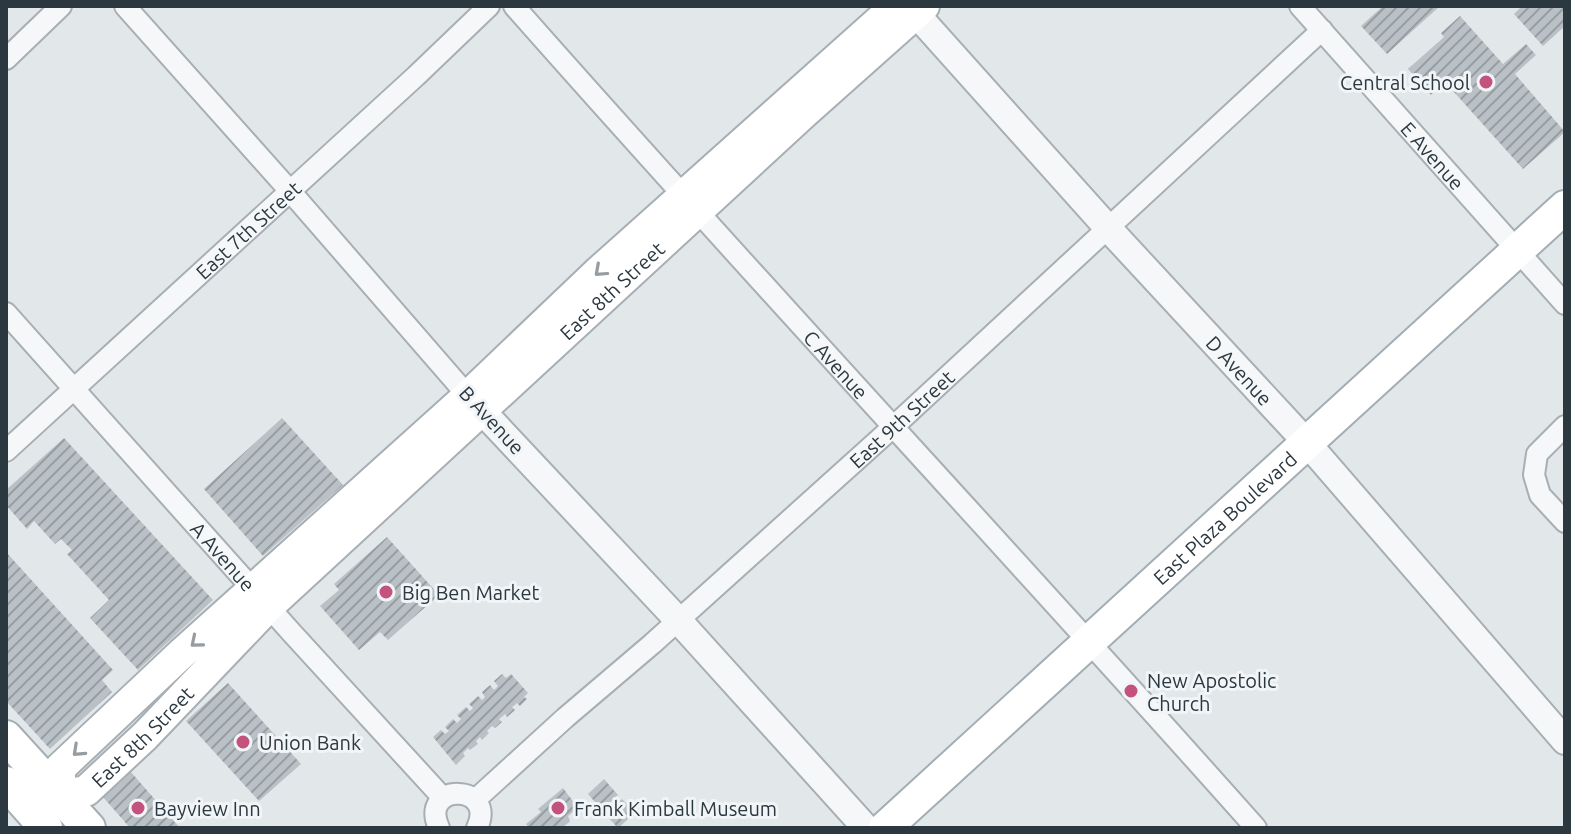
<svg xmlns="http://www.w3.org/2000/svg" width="1571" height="834" font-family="Ubuntu,sans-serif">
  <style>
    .building { fill: url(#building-hatch) }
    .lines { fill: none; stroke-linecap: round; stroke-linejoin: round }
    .minor-casing { stroke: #a8afb4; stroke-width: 24 }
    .tertiary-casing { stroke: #a8afb4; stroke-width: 30 }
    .secondary-casing { stroke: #a8afb4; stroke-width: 34 }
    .primary-casing { stroke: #a3aeb4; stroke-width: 36 }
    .minor { stroke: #f5f7f8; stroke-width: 20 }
    .tertiary { stroke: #f5f7f8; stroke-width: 26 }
    .secondary { stroke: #fff; stroke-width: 30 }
    .primary { stroke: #fff; stroke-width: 32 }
    .oneway { stroke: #969ca0 }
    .poi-dot { fill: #c3537c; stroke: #f2f5f7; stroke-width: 3 }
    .labels { text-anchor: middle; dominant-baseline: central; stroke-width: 6; stroke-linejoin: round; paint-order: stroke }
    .poi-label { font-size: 20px; fill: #2c3840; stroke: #f2f5f7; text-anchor: start }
    .street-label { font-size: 20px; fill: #2c3840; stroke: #f2f5f7 }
  </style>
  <defs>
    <pattern id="building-hatch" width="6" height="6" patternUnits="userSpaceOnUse" patternTransform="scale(2)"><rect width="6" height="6" fill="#bac1c6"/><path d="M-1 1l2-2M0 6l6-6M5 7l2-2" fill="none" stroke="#979ea2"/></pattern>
  </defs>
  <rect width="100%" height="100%" fill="#e2e7ea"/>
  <!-- building -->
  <g class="building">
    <path d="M1383 6H1440L1387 54 1361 26Z"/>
    <path d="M1522 6H1565V26L1543 46 1514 14Z"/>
    <path d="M1460 16 1503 64 1526 44 1536 55 1515 74 1565 132 1523 169 1445 82 1431 95 1408 69 1444 37 1441 33Z"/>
    <path d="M282 418 343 485 263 556 204 489Z"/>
    <path d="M64 438 213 600 138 670 90 618 109 600 67 554 72 550 61 539 55 544 34 521 27 529 6 505V490Z"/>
    <path d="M387 537 439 595 388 640 380 632 359 650 320 606 339 590 334 584Z"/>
    <path d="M6 552 113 670 102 680 112 692 50 749 6 701Z"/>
    <path d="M502 674 506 678 511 674 528 693 524 697 527 699 520 706 517 703 515 705 512 707 515 710 507 717 505 714 503 716 499 719 502 722 495 728 492 726 487 731 489 733 482 740 480 737 476 741 478 744 470 750 468 748 463 753 465 756 456 765 433 737 441 730 445 734 449 731 445 727 453 719 457 723 461 719 457 715 466 707 470 711 473 708 469 704 478 696 482 700 485 697 482 692 490 685 494 690 498 686 494 681Z"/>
    <path d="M228 683 301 764 259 801 186 721Z"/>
    <path d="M130 771 180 828H130L124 821 102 796Z"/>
    <path d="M604 779 618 795 602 810 588 794Z"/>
    <path d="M563 788 578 808 568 816 570 821 562 828H529L526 824 541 812 538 809Z"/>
    <path d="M622 799 635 813 618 828 605 814Z"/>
  </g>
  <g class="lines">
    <defs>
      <g id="minor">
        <path d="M125 6 290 191 468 396"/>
        <path id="s1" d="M514 6C758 283 1011 552 1256 828"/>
        <path id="s2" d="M1300 6 1565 304"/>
        <path d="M6 59 61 6"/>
        <path id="s3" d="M6 313 291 632 443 798"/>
        <path d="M1565 426 1537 454 1534 475 1540 495 1565 522"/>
        <path id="s4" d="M6 451 416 76 489 6"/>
        <path id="s5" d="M475 800 565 718 652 644 893 427 1322 30"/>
        <path d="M439 828C418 782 498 783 477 828"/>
      </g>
      <g id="tertiary">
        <path id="s6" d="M909 6 1107 227 1308 444 1565 741"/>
        <path d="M468 396 678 620 866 828"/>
      </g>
      <g id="secondary">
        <path id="s7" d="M896 6 597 273 468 396 181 654 60 768V796L86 791 145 736 269 606 804 113 924 6"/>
      </g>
      <g id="primary">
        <path d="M6 737 89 828"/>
        <path d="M6 783 46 828"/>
        <path id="s8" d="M885 828 1565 207"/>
      </g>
    </defs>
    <!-- minor casing -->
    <use href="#minor" class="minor-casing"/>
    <!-- tertiary casing -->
    <use href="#tertiary" class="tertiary-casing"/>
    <!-- secondary casing -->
    <use href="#secondary" class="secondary-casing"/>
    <!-- primary casing -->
    <use href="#primary" class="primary-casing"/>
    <!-- minor -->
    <use href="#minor" class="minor"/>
    <!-- tertiary -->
    <use href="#tertiary" class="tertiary"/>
    <!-- secondary -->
    <use href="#secondary" class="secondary"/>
    <!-- primary -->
    <use href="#primary" class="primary"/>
  </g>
  <!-- one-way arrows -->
  <defs><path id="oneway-chevron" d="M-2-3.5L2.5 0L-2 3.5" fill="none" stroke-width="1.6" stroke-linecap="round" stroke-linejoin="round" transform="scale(2)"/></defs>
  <g class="oneway">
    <use href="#oneway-chevron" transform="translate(600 271) rotate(138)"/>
    <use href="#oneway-chevron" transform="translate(196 642) rotate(140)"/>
    <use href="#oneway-chevron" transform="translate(78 751) rotate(137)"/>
  </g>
  <!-- markers -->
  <g class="poi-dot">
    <circle cx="1486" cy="82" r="8"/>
    <circle cx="386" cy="592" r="8"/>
    <circle cx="1131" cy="691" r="8"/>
    <circle cx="243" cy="742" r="8"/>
    <circle cx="138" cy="808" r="8"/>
    <circle cx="558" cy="808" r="8"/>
  </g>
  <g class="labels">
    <!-- poi labels -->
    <g class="poi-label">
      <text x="1470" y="82" text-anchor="end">Central School</text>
      <text x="402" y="592">Big Ben Market</text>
      <text x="1147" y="680">New Apostolic<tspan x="1147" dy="23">Church</tspan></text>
      <text x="259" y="742">Union Bank</text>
      <text x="154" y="808">Bayview Inn</text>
      <text x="574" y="808">Frank Kimball Museum</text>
    </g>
    <!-- street labels -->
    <g class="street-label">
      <text stroke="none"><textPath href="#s2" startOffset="200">E Avenue</textPath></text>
      <text stroke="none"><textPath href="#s4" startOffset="328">East 7th Street</textPath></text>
      <text stroke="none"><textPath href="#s7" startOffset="1912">East 8th Street</textPath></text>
      <text stroke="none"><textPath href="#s1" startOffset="482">C Avenue</textPath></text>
      <text stroke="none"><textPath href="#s6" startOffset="492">D Avenue</textPath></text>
      <text stroke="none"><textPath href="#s5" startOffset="572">East 9th Street</textPath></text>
      <text transform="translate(492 420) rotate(47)">B Avenue</text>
      <text stroke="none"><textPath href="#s8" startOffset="460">East Plaza Boulevard</textPath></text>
      <text stroke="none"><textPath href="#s3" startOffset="326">A Avenue</textPath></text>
      <text stroke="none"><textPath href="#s7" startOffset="1264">East 8th Street</textPath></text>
    </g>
  </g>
  <!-- border -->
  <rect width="1571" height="834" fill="none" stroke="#2c3840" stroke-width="16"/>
</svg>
